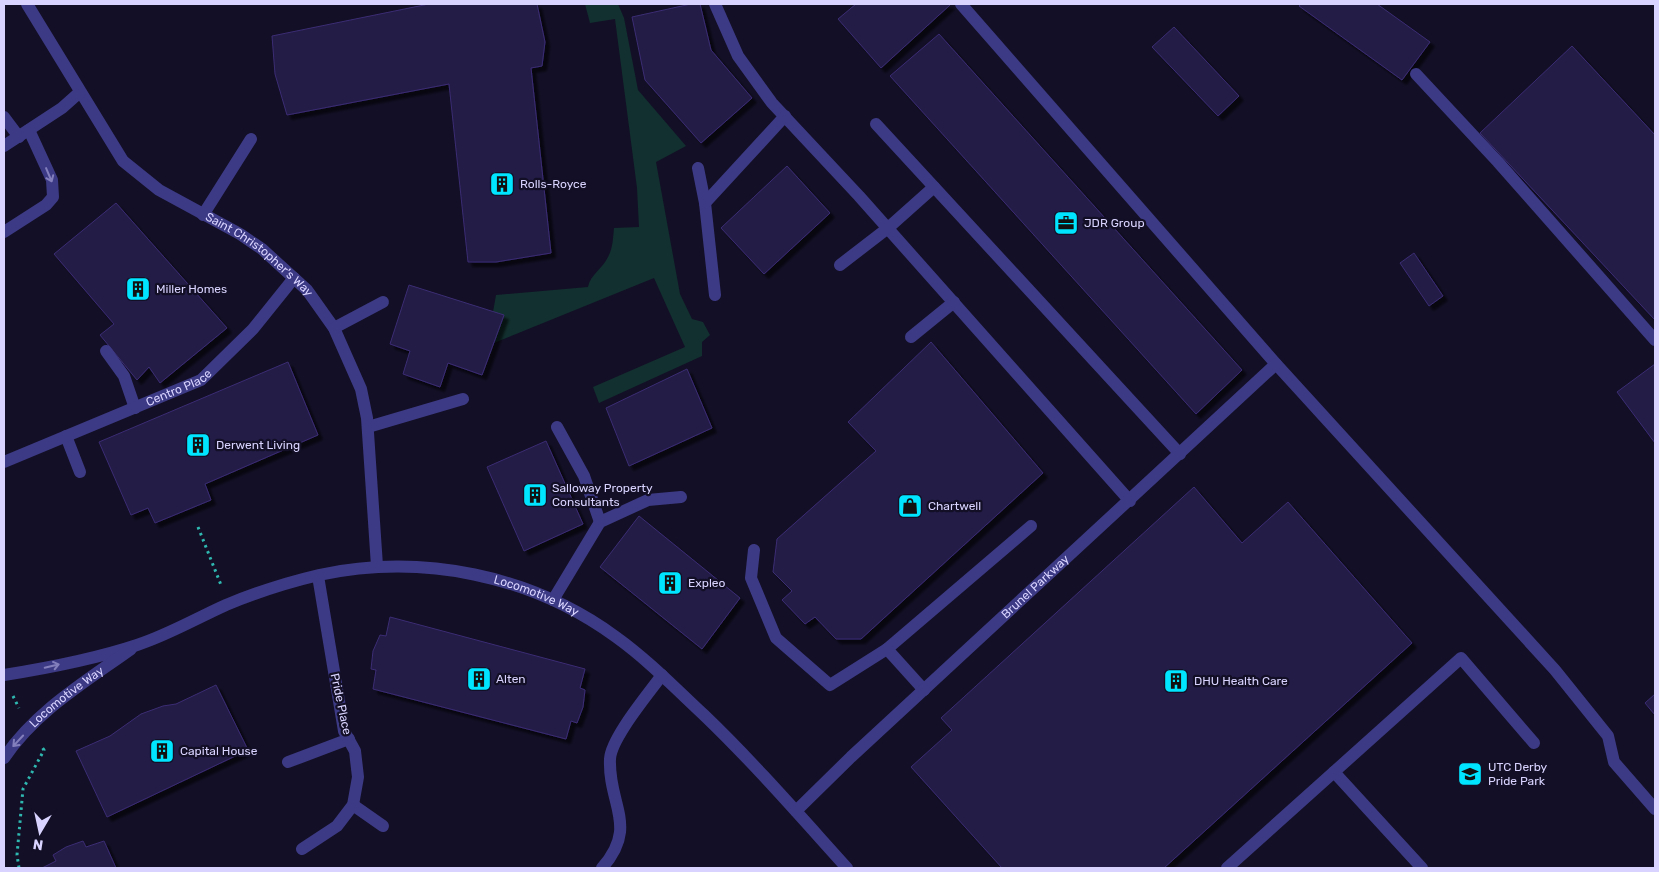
<svg xmlns="http://www.w3.org/2000/svg" width="1659" height="872" font-family="Rubik,sans-serif">
  <style>
    .green { fill: #12302f }
    .building { fill: #241b47; stroke: #3b2d73; filter: url(#shadow) }
    .lines { fill: none; stroke-linecap: round; stroke-linejoin: round }
    .path { stroke: #2fb8b0; stroke-width: 3; stroke-dasharray: 2.5 4; stroke-linecap: butt }
    .minor { stroke: #3d3a85; stroke-width: 12 }
    .oneway { stroke: #837fbc }
    .labels { text-anchor: middle; dominant-baseline: central; stroke-width: 4.5; stroke-linejoin: round; paint-order: stroke }
    .poi-label { font-size: 12px; fill: #d9d4ff; stroke: #130f26; text-anchor: start }
    .street-label { font-size: 12px; fill: #d9d4ff; stroke: #130f26 }
  </style>
  <defs>
    <filter id="shadow"><feDropShadow dx="4.5" dy="4.5" stdDeviation="1" flood-color="#0009"/></filter>
  </defs>
  <rect width="100%" height="100%" fill="#130f26"/>
  <!-- green -->
  <path class="green" d="M585 4H618L624 18 638 90 686 146 656 162 680 294 692 319 703 322 710 335 702 342V356L599 403 593 387 685 347 654 278 494 343 504 315 493 312 496 295 588 287C590 275 603 268 608 257 613 248 613 238 614 228L639 227 637 188 615 19 590 23Z"/>
  <!-- building -->
  <g class="building">
    <path d="M429 4H537L545 42 542 66 531 68 551 253 496 262H468L449 84 287 115 275 74 272 36Z"/>
    <path d="M691 4H700L711 50 752 98 701 143 645 80 632 17Z"/>
    <path d="M856 4H948L950 5 881 68 838 19Z"/>
    <path d="M1301 4H1377L1430 42 1402 80 1299 6Z"/>
    <path d="M1174 27 1239 96 1218 116 1152 47Z"/>
    <path d="M939 34 1242 370 1196 414 890 76Z"/>
    <path d="M1572 46 1655 135V320L1480 133Z"/>
    <path d="M787 166 830 213 764 274 721 228Z"/>
    <path d="M116 203 227 328 160 383 149 367 137 380 100 335 114 324 54 254Z"/>
    <path d="M1414 253 1443 296 1429 306 1400 263Z"/>
    <path d="M409 285 504 315 482 375 448 363 440 387 403 374 410 351 390 344Z"/>
    <path d="M931 342 1043 473 861 639H836L815 617 805 624 782 600 792 591 773 572 777 539 876 451 848 422Z"/>
    <path d="M288 362 318 435 205 484 211 500 155 523 148 508 131 515 99 442Z"/>
    <path d="M1655 364V443L1617 392Z"/>
    <path d="M687 369 712 428 629 466 606 408Z"/>
    <path d="M546 441 583 524 524 551 487 467Z"/>
    <path d="M1194 487 1242 543 1288 502 1412 643 1164 868H1002L911 767 952 730 941 718Z"/>
    <path d="M639 516 740 598 702 649 600 567Z"/>
    <path d="M390 617 585 669 580 688 585 690 583 707 577 723 571 721 566 739 373 689 376 670 371 669 373 651 380 635 386 636Z"/>
    <path d="M216 685 248 750 107 817 76 751 110 736 141 714 163 706 176 704Z"/>
    <path d="M1655 694V715L1645 703Z"/>
    <path d="M83 841 86 847 104 841 116 868H42L56 861 53 855 66 847Z"/>
  </g>
  <g class="lines">
    <!-- path -->
    <g class="path">
      <path d="M198 527 221 585"/>
      <path d="M13 696 19 708"/>
      <path d="M19 868 17 855 23 789 44 750 41 746"/>
    </g>
    <!-- minor -->
    <g class="minor">
      <path id="s1" d="M27 4 123 161 159 190 240 234 262 249 307 290 334 328 361 389 367 418 377 566"/>
      <path d="M715 4 738 56 772 103 859 196 1130 501"/>
      <path d="M961 4 1276 364 1555 670 1608 736 1614 762 1655 809"/>
      <path d="M1416 74 1498 162 1655 340"/>
      <path d="M4 117 19 137"/>
      <path d="M876 124 1180 454"/>
      <path d="M4 146 62 108 80 92"/>
      <path d="M698 168 705 203 715 295"/>
      <path d="M705 203 785 116"/>
      <path d="M203 215 251 139"/>
      <path d="M4 232 46 205 53 197 52 180 29 130"/>
      <path d="M840 265 888 228 934 187"/>
      <path d="M334 328 383 302"/>
      <path d="M911 337 954 302"/>
      <path d="M106 351 124 376 135 408"/>
      <path d="M368 427 463 399"/>
      <path d="M557 427 584 476 600 522"/>
      <path d="M66 436 80 472"/>
      <path id="s2" d="M4 462 201 380 253 329 294 278"/>
      <path d="M754 550 751 578 776 638 830 685 887 649 1031 526"/>
      <path d="M553 600 600 522 648 500 681 497"/>
      <path d="M887 649 924 690"/>
      <path id="s3" d="M4 675C48 668 95 659 137 645 168 635 197 618 226 605 255 593 289 582 319 575 422 553 531 575 616 637 648 660 675 688 704 715 754 763 800 816 847 868"/>
      <path id="s4" d="M4 758C36 711 85 682 131 649"/>
      <path d="M288 762 349 739"/>
      <path d="M1334 772 1422 868"/>
      <path d="M353 805 383 826"/>
      <path id="s5" d="M796 811 851 757 1276 364"/>
      <path d="M302 849 337 826 353 805 358 777 355 751 344 731 318 576"/>
      <path d="M602 868C639 826 608 805 610 759 611 738 649 693 662 675"/>
      <path d="M1227 868 1461 658 1534 743"/>
    </g>
  </g>
  <!-- one-way arrows -->
  <defs><path id="oneway-shaft" d="M-6 0H5M1.5-3L5.5 0L1.5 3" fill="none" stroke-width="1.6" stroke-linecap="round" stroke-linejoin="round" transform="scale(1.25)"/></defs>
  <g class="oneway">
    <use href="#oneway-shaft" transform="translate(49 175) rotate(67)"/>
    <use href="#oneway-shaft" transform="translate(52 666) rotate(-13)"/>
    <use href="#oneway-shaft" transform="translate(18 741) rotate(133)"/>
  </g>
  <!-- icons -->
  <defs>
    <symbol id="building-square" viewBox="-11 -11 22 22"><rect x="-9" y="-9" width="18" height="18" rx="4" fill="#00e5ff" stroke="#130f26"/><path d="M-4-6H4V6H1V3H-1V6H-4ZM-2.5-4.3h1.7v1.8h-1.7ZM.8-4.3h1.7v1.8H.8ZM-2.5-1h1.7V.8h-1.7ZM.8-1h1.7V.8H.8Z" fill="#111"/></symbol>
    <symbol id="office-square" viewBox="-11 -11 22 22"><rect x="-9" y="-9" width="18" height="18" rx="4" fill="#00e5ff" stroke="#130f26"/><path d="M-6-3h4V-5.5h4V-3h4V5H-6ZM-1-4.5V-3h2v-1.5ZM-6 0V1H6V0Z" fill="#111"/></symbol>
    <symbol id="shop-square" viewBox="-11 -11 22 22"><rect x="-9" y="-9" width="18" height="18" rx="4" fill="#00e5ff" stroke="#130f26"/><path d="M-5-2.5h2.3a2.7 3.5 0 0 1 5.4 0H5L5.5 6h-11ZM-1.5-2.5h3a1.5 2.3 0 0 0-3 0Z" fill="#111"/></symbol>
    <symbol id="school-square" viewBox="-11 -11 22 22"><rect x="-9" y="-9" width="18" height="18" rx="4" fill="#00e5ff" stroke="#130f26"/><path d="M0-5L7-2L0 1L-7-2ZM-4 1L0 2.5L4 1V4Q0 6-4 4Z" fill="#111"/></symbol>
  </defs>
  <g fill-rule="evenodd">
    <use href="#building-square" x="488" y="170" width="28" height="28"/>
    <use href="#office-square" x="1052" y="209" width="28" height="28"/>
    <use href="#building-square" x="124" y="275" width="28" height="28"/>
    <use href="#building-square" x="184" y="431" width="28" height="28"/>
    <use href="#building-square" x="521" y="481" width="28" height="28"/>
    <use href="#shop-square" x="896" y="492" width="28" height="28"/>
    <use href="#building-square" x="656" y="569" width="28" height="28"/>
    <use href="#building-square" x="465" y="665" width="28" height="28"/>
    <use href="#building-square" x="1162" y="667" width="28" height="28"/>
    <use href="#building-square" x="148" y="737" width="28" height="28"/>
    <use href="#school-square" x="1456" y="760" width="28" height="28"/>
  </g>
  <g class="labels">
    <!-- poi labels -->
    <g class="poi-label">
      <text x="520" y="184">Rolls-Royce</text>
      <text x="1084" y="223">JDR Group</text>
      <text x="156" y="289">Miller Homes</text>
      <text x="216" y="445">Derwent Living</text>
      <text x="552" y="488">Salloway Property<tspan x="552" dy="14">Consultants</tspan></text>
      <text x="928" y="506">Chartwell</text>
      <text x="688" y="583">Expleo</text>
      <text x="496" y="679">Alten</text>
      <text x="1194" y="681">DHU Health Care</text>
      <text x="180" y="751">Capital House</text>
      <text x="1488" y="767">UTC Derby<tspan x="1488" dy="14">Pride Park</tspan></text>
    </g>
    <!-- street labels -->
    <g class="street-label">
      <text stroke="none"><textPath href="#s1" startOffset="350">Saint Christopher's Way</textPath></text>
      <text stroke="none"><textPath href="#s2" startOffset="190">Centro Place</textPath></text>
      <text stroke="none"><textPath href="#s5" startOffset="328">Brunel Parkway</textPath></text>
      <text stroke="none"><textPath href="#s3" startOffset="554">Locomotive Way</textPath></text>
      <text stroke="none"><textPath href="#s4" startOffset="88">Locomotive Way</textPath></text>
      <text transform="translate(341 704) rotate(78)">Pride Place</text>
    </g>
  </g>
  <!-- border -->
  <rect width="1659" height="872" fill="none" stroke="#d9d4ff" stroke-width="10"/>
  <!-- north arrow -->
  <g transform="translate(40 832) rotate(189)" stroke="#130f26" stroke-width="4" paint-order="stroke">
  <path d="M0-4L9 19L0 12L-9 19Z" fill="#d9d4ff"/>
  <text y="-8" font-size="14" font-weight="bold" text-anchor="middle" fill="#d9d4ff">N</text>
  </g>
</svg>
